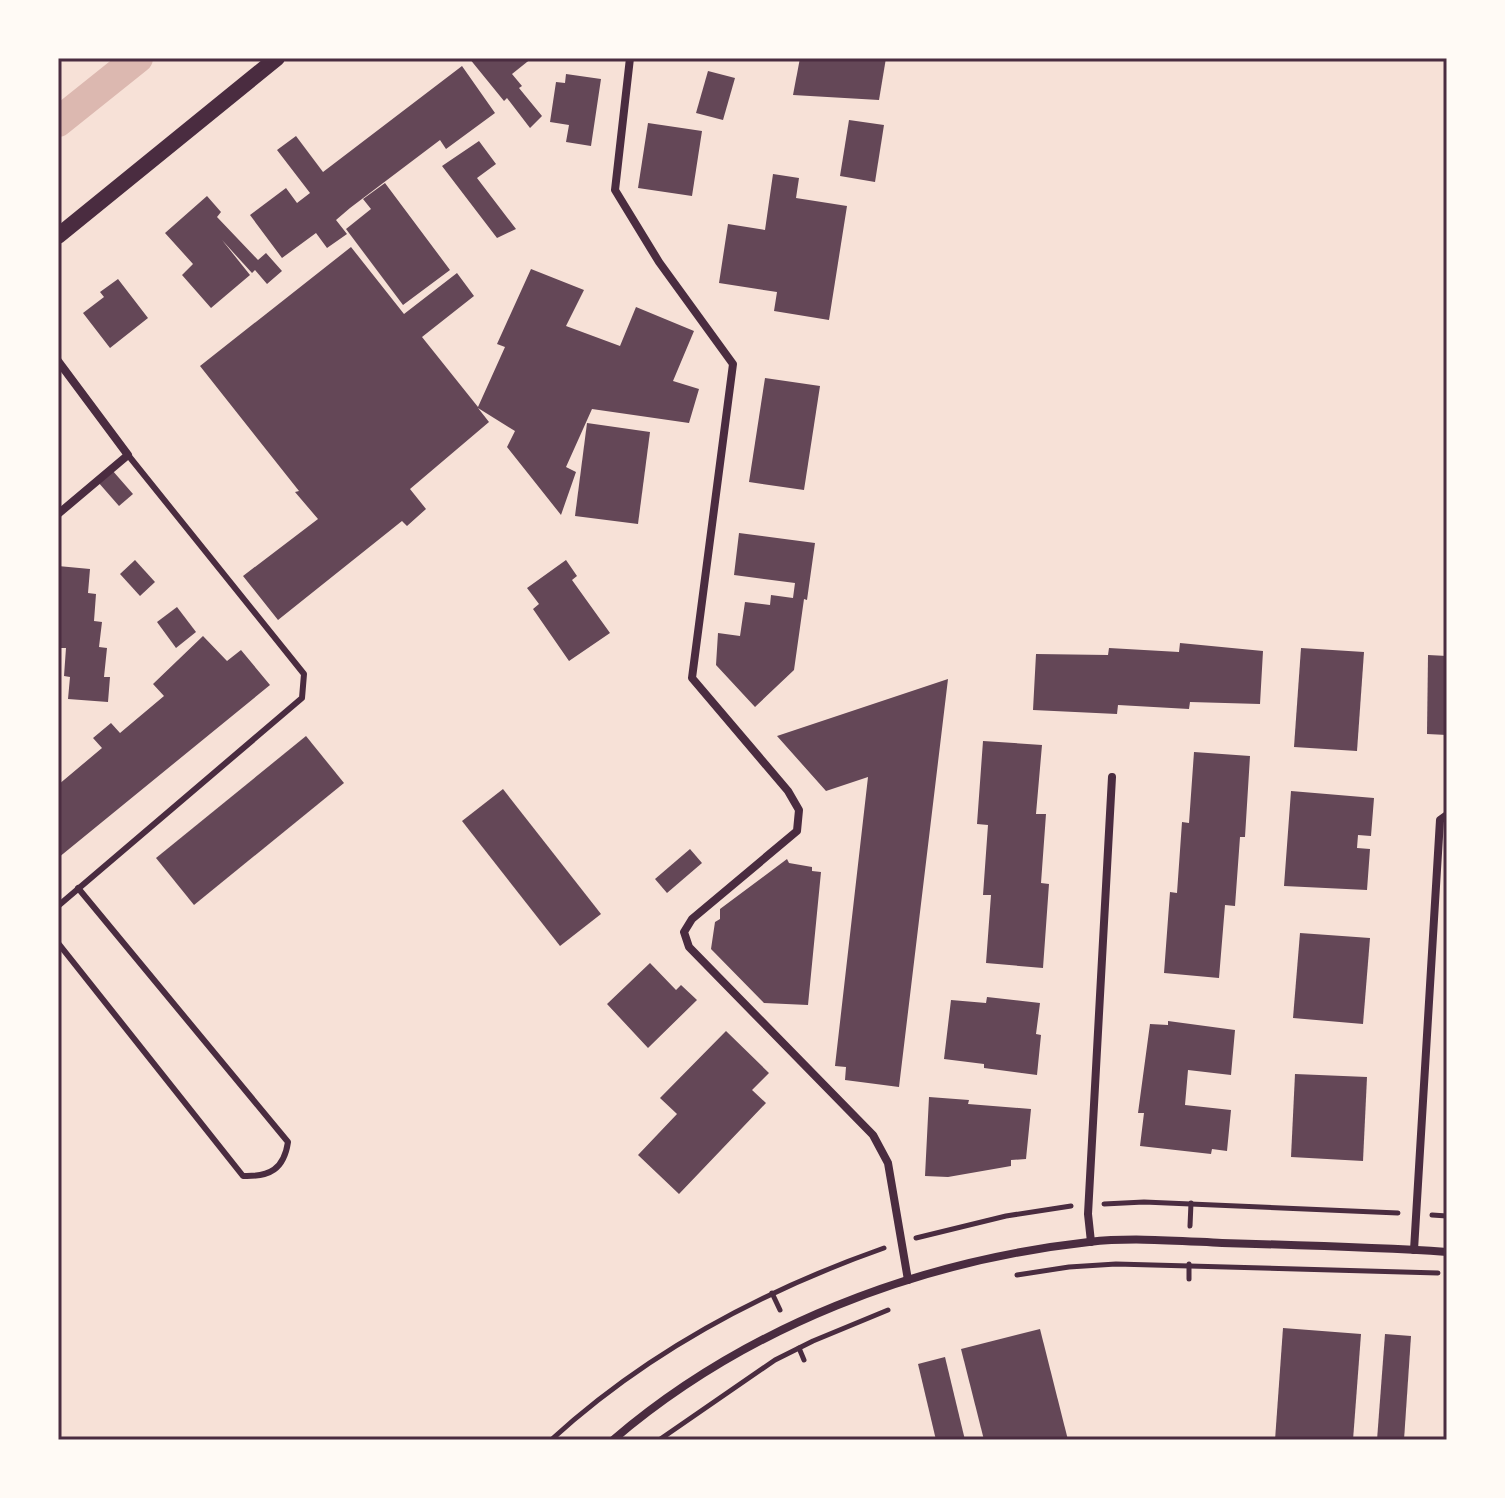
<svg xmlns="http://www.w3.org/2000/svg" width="1505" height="1498" font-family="Jost,sans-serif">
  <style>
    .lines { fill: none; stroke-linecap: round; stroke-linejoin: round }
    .canal { stroke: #dcb8b0; stroke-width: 30 }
    .building { fill: #644757 }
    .path { stroke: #4a2c40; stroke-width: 5 }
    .service { stroke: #4a2c40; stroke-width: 6 }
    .minor { stroke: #4a2c40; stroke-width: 8 }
    .secondary { stroke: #4a2c40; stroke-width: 16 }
    .neatline { fill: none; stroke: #4a2c40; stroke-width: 3 }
  </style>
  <rect width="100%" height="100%" fill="#f7e1d7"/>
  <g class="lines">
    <!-- canal -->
    <path class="canal" d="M58 122 138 58"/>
  </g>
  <!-- building -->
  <g class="building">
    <path d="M469 58H532L512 74 522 86 519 88 542 116 530 128 507 98 504 101Z"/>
    <path d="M800 58H886L879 100 793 95Z"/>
    <path d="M462 66 495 113 446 149 440 140 350 208 336 220 347 234 327 248 316 233 282 258 250 215 286 188 297 203 310 193 277 150 296 136 323 172Z"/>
    <path d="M708 71 735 78 723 120 696 113Z"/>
    <path d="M566 74 601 79 591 146 566 142 569 125 550 122 556 82 565 83Z"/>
    <path d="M849 120 884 125 875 182 840 176Z"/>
    <path d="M648 123 702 131 692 196 638 188Z"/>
    <path d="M479 141 496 164 477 178 516 229 497 238 442 166Z"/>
    <path d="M773 174 799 178 796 198 847 206 829 320 774 311 777 292 719 283 728 224 765 230Z"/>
    <path d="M385 183 450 270 403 305 346 229 371 209 363 199Z"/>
    <path d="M207 196 221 212 217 217 258 260 266 253 282 271 267 284 255 270 252 273 222 240 250 275 211 308 182 275 193 264 165 233Z"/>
    <path d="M351 247 404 314 457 273 474 296 422 337 478 407 505 347 497 344 531 269 584 290 566 326 620 346 636 307 694 331 673 381 699 389 689 423 592 409 566 467 576 472 561 515 507 447 515 431 478 408 489 422 410 489 426 509 407 526 402 521 278 620 243 576 318 519 295 492 299 491 200 366Z"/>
    <path d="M118 279 148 318 110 348 83 313 104 297 100 292Z"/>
    <path d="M765 378 820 386 804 490 749 482Z"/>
    <path d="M587 423 650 432 638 524 575 516Z"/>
    <path d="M112 470 133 494 119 506 98 482Z"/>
    <path d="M739 533 815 543 807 600 804 599 794 670 755 707 716 665 718 633 740 636 745 602 770 605 771 595 793 598 795 583 734 575Z"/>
    <path d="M135 560 155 582 140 596 120 574Z"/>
    <path d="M566 560 577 576 572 580 610 633 569 661 533 609 539 604 527 588Z"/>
    <path d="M58 566 90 569 88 593 96 594 94 621 102 622 99 647 107 648 104 677H110L108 702 68 699 70 677 64 676 66 648H59L61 624 58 623Z"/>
    <path d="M177 607 196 632 176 648 157 622Z"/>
    <path d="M203 636 227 661 241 650 270 685 58 858V785L102 748 93 738 111 723 120 733 164 696 153 684Z"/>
    <path d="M1180 643 1263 651 1260 704 1190 702 1189 709 1118 705 1117 714 1033 710 1036 654 1108 655 1109 648 1179 652Z"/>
    <path d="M1301 648 1364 652 1357 751 1294 747Z"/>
    <path d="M1428 655 1447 656V735L1427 734Z"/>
    <path d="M948 679 899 1087 845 1080 846 1067 835 1066 868 777 826 791 777 736Z"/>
    <path d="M306 736 344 783 194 905 156 858Z"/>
    <path d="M983 741 1042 745 1036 814H1046L1041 883 1049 884 1043 968 986 963 991 895H983L988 825 977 824Z"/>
    <path d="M1194 752 1250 756 1245 837H1240L1235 906 1225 905 1219 978 1164 973 1170 892 1177 893 1182 822 1189 823Z"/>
    <path d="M503 789 601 914 560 946 462 821Z"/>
    <path d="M1291 791 1374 798 1371 836 1358 835 1357 848 1370 849 1367 890 1284 886Z"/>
    <path d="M690 849 702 863 667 893 655 879Z"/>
    <path d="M787 859 789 863 812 867V871L821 872 808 1005 764 1003 711 949 715 922 720 919V909Z"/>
    <path d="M1300 933 1370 938 1363 1024 1293 1018Z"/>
    <path d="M650 963 676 990 681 985 697 1000 648 1048 607 1004Z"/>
    <path d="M987 997 1040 1003 1036 1034 1041 1035 1037 1075 984 1068V1064L944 1059 951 1000 986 1003Z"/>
    <path d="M1168 1021 1235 1030 1231 1075 1188 1070 1185 1105 1231 1110 1227 1151 1212 1149 1211 1154 1140 1146 1144 1113H1138L1150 1024 1168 1025Z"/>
    <path d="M726 1031 769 1073 752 1090 766 1103 679 1194 638 1155 677 1114 660 1098Z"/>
    <path d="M1295 1074 1367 1077 1363 1161 1291 1157Z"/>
    <path d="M929 1097 969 1100 968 1104 1031 1109 1026 1159 1011 1160V1166L948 1177 925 1176Z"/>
    <path d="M1283 1328 1361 1334 1353 1440H1275Z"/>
    <path d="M1040 1329 1068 1440H984L961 1349Z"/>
    <path d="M1385 1334 1411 1336 1404 1440H1377Z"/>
    <path d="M945 1357 965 1440H936L918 1364Z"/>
  </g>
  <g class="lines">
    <!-- path -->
    <g class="path">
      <path d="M1104 1204 1144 1202 1398 1213"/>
      <path d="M1432 1215 1447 1216"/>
      <path d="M1190 1226 1191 1203"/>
      <path d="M916 1238 1006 1216 1071 1206"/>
      <path d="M1189 1264V1279"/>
      <path d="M1017 1275 1069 1267 1116 1264 1438 1273"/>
      <path d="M772 1293 780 1310"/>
      <path d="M799 1348 804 1360"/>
      <path d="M551 1440C647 1352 762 1291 884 1248"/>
      <path d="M659 1440 775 1360 813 1341 888 1310"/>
    </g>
    <!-- service -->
    <g class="service">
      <path d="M58 906 302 698 304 674 128 455"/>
      <path d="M58 943 243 1176C270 1177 284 1169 288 1142L78 888"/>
    </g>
    <!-- minor -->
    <g class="minor">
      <path d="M630 58 615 190 659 262 733 364 692 678 788 791 799 810 797 831 692 919 684 932 689 947 873 1135 888 1163 908 1280"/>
      <path d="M58 361 128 455 58 514"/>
      <path d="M1091 1242 1088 1214 1112 777"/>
      <path d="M1414 1250 1440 820 1447 815"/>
      <path d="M613 1440C745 1327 917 1261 1089 1242 1132 1237 1179 1241 1222 1243 1297 1245 1372 1247 1447 1252"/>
    </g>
    <!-- secondary -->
    <path class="secondary" d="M58 236 277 58"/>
  </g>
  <!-- border -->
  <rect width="1505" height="1498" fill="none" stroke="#fffaf5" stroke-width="120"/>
  <rect x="60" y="60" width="1385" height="1378" class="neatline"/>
</svg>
